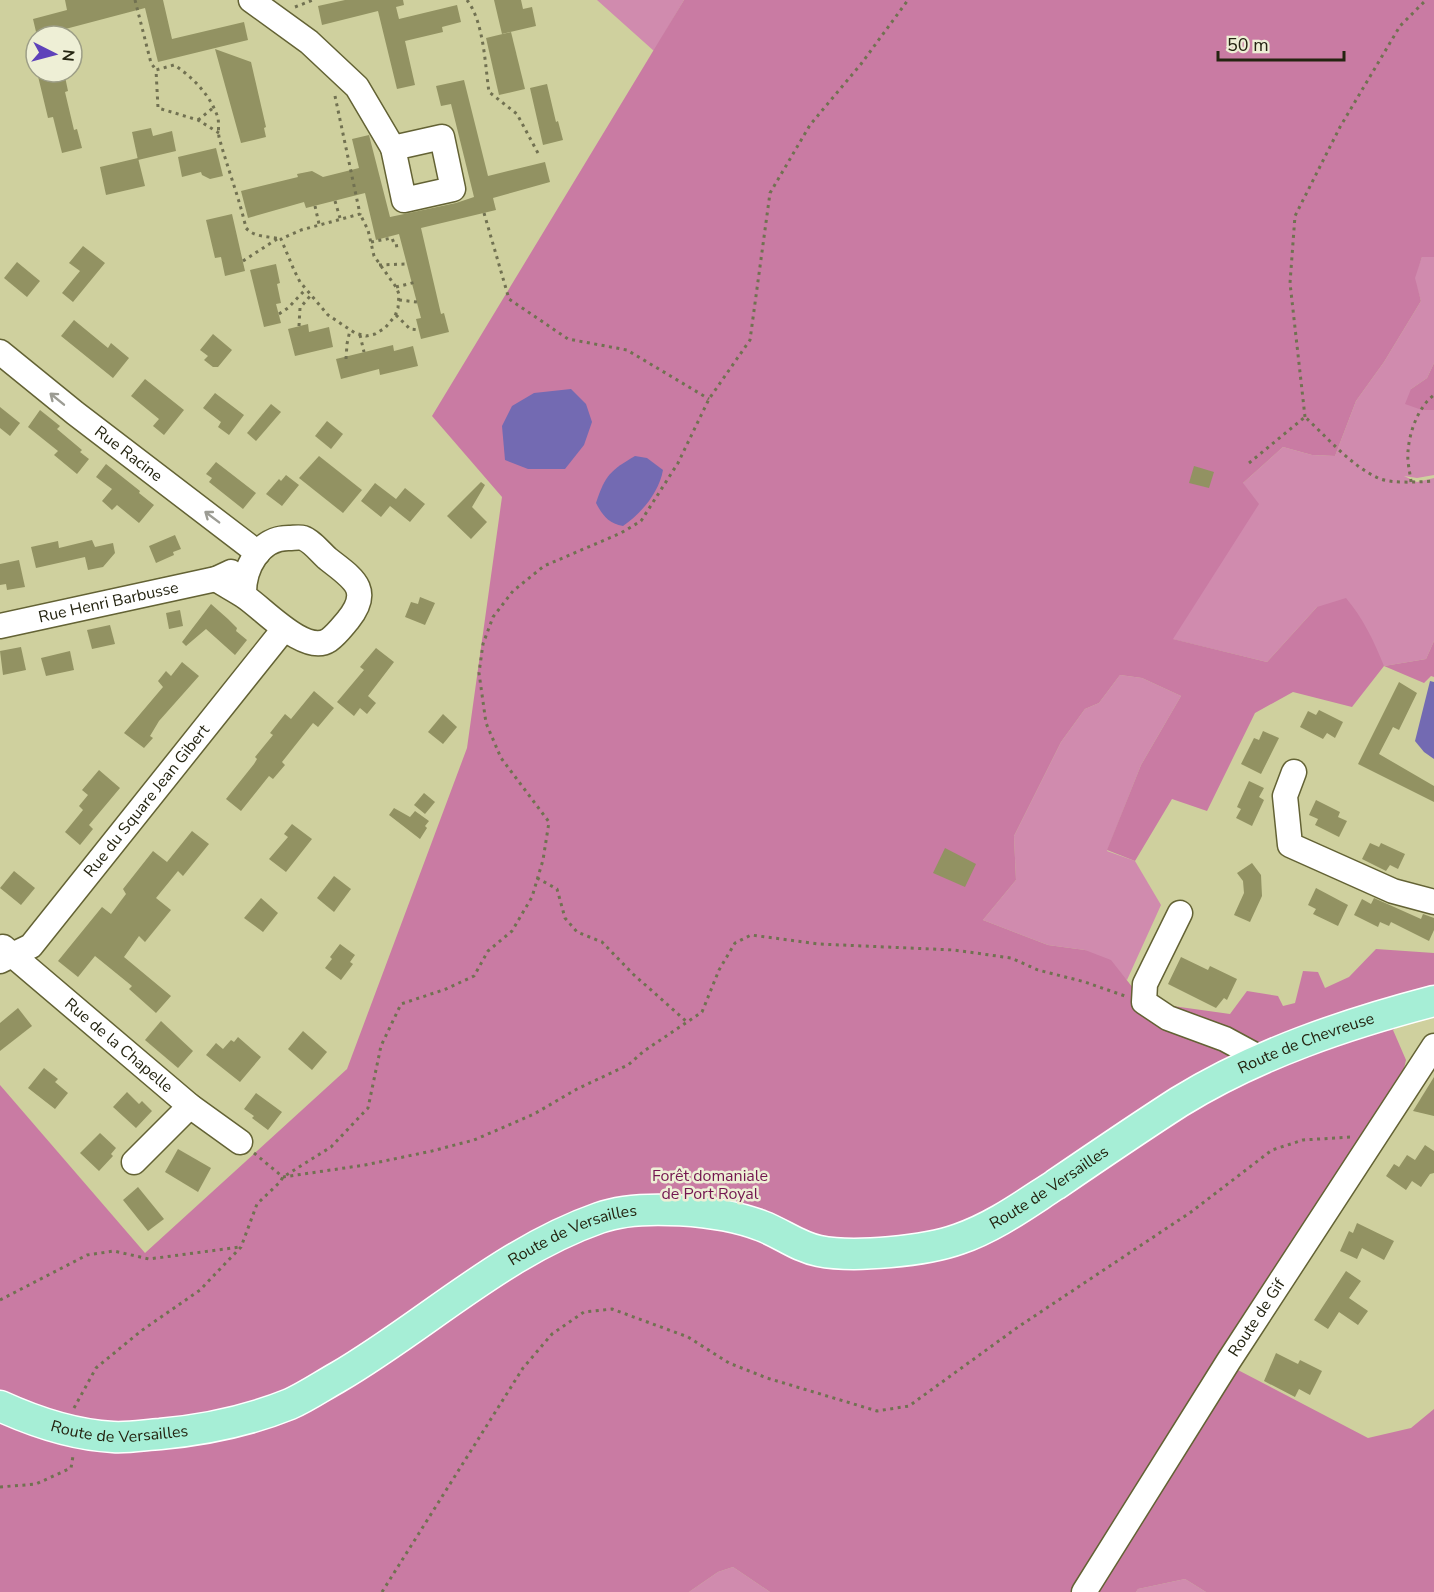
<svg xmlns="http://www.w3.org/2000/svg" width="1434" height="1592" font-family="'Nunito Sans',sans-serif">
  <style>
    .green { fill: #d08bae }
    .forest { fill: #c97ba3 }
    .water { fill: #736ab2 }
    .building { fill: #929262 }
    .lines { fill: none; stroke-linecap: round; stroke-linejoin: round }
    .minor-casing { stroke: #636234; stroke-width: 27 }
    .major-casing { stroke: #fff; stroke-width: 33 }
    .path { stroke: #717151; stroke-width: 3; stroke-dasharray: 3 4.5; stroke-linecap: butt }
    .minor { stroke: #fff; stroke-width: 24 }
    .major { stroke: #a6eed6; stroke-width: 30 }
    .oneway { stroke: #9c9c94 }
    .labels { text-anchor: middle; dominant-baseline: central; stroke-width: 5; stroke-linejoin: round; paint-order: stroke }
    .street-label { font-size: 16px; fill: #242411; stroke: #eeefd6 }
    .park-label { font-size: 16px; fill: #73164f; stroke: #eeefd6 }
  </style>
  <rect width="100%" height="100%" fill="#cfd09e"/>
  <!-- green -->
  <g class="green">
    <path d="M597 0H684L654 51Z"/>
    <path d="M1422 257H1434V363L1427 378 1411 389 1422 410H1434V475L1417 478 1404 476 1417 482 1434 478V641L1426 659 1384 666 1317 607 1267 662 1172 639 1207 584 1243 483 1283 447 1312 455 1335 456 1356 401 1384 362 1421 301 1414 278Z"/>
    <path d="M1120 675 1142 678 1181 696 1141 765 1107 851 1135 861 1161 905 1127 980 1085 950 1048 945 983 920 1016 880 1014 836 1061 742 1085 709 1099 703Z"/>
    <path d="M733 1567 770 1592H689L718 1572Z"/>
    <path d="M1185 1579 1206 1592H1136L1138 1589Z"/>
  </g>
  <!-- forest -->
  <g class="forest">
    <path d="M684 0H1434V257H1422L1415 278 1421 301 1384 362 1356 401 1335 456 1312 455 1283 447 1243 483 1259 504 1173 639 1267 662 1317 607 1346 598C1363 618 1374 641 1384 666L1426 659 1434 641V677L1431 676 1424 683 1384 666 1352 707 1293 692 1255 713 1207 811 1172 799 1135 861 1107 850 1141 765 1181 696 1142 678 1120 675 1099 703 1085 709 1061 742 1014 836 1016 880 983 920 1048 945 1085 950 1111 960 1144 1002 1230 1014 1247 991 1278 996 1283 1006 1295 1003 1303 971 1318 972 1325 988 1349 977 1376 949 1434 953V1002L1393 1030 1406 1060 1399 1090 1077 1592H770L733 1567 718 1572 689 1592H0V1085L145 1253 347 1069 467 748 502 497 432 416Z"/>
    <path d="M1434 363V410H1422L1405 404 1411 389 1427 378Z"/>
    <path d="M1236 1369 1368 1438 1411 1428 1434 1409V1592H1206L1185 1579 1138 1589 1136 1592H1093Z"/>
  </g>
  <!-- water -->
  <g class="water">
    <path d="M571 389 586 404 592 422 584 445 565 469H528L505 460 502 426 512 406 534 393Z"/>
    <path d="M635 456 647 458 663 470C659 492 642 513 623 526 608 523 603 516 596 503 605 475 611 470 635 456Z"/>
    <path d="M1430 681 1434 682V759L1424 752 1415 741Z"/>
  </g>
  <!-- building -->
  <g class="building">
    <path d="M65 0H163L172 39 244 22 248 40 158 62 145 8 54 32 55 36H37L33 19 67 10Z"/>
    <path d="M345 0H403L404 5 396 7 399 19 457 5 461 22 442 27 443 32 405 41 415 85 397 89 378 11 322 25 318 6Z"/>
    <path d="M494 0H521L523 9 532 7 536 26 502 34Z"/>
    <path d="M511 32 525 89 499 95 486 38Z"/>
    <path d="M215 49 251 62 266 127 264 128 266 137 241 143Z"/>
    <path d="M37 72H64L68 91 65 92 74 130 77 129 82 148 62 153 53 117 48 118Z"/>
    <path d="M464 80 488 176 545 162 550 182 493 198 496 210 421 228 441 314 444 313 449 332 421 339 416 319 421 318 399 234 376 240 365 193 306 208 304 202 248 218 241 191 298 177 297 174 312 171 323 177 359 168 352 139 369 135 390 217 456 203 474 197 451 104 441 106 436 86Z"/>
    <path d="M547 84 556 122 558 121 563 140 543 145 530 88Z"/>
    <path d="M151 128 153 136 172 131 176 151 138 160 132 132Z"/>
    <path d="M216 148 223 176 210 179 202 175 201 172 182 177 178 157Z"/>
    <path d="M138 158 145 186 106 195 100 167Z"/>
    <path d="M232 214 245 271 225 276 221 257 215 258 206 220Z"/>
    <path d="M83 246 105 263 73 302 62 293 80 271 69 263Z"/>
    <path d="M17 262 40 281 27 297 4 278Z"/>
    <path d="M276 264 280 283 277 284 281 303 276 304 281 323 264 327 250 270Z"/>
    <path d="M74 320 108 348 111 343 129 358 113 378 61 336Z"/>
    <path d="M308 324 309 332 329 327 333 347 295 356 288 329Z"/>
    <path d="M213 334 232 350 218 367H213L204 360 208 356 200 350Z"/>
    <path d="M393 345 394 351 413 346 418 366 380 375 379 369 341 379 336 359Z"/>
    <path d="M145 379 184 410 164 435 153 426 159 419 131 396Z"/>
    <path d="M215 393 244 415 229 435 218 427 221 422 203 408Z"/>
    <path d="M271 404 281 412 256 441 247 433Z"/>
    <path d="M0 407 20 423 10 436 0 428Z"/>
    <path d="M40 410 60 426 57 429 82 450 80 452 89 459 77 474 54 455 58 451 28 427Z"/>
    <path d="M327 421 343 434 331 449 315 436Z"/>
    <path d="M319 456 362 490 343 513 299 478Z"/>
    <path d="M216 462 256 493 243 509 209 482 212 478 206 474Z"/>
    <path d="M106 464 140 491 139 493 154 505 139 523 117 505 112 510 102 501 112 489 96 477Z"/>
    <path d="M1194 466 1214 472 1209 488 1189 483Z"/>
    <path d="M286 475 299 485 282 506 266 494 279 479 281 481Z"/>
    <path d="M481 482 485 485 472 507 487 522 471 539 447 516Z"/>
    <path d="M375 483 396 499 405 488 425 504 410 522 390 506 381 517 361 501Z"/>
    <path d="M175 535 181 549 173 552 174 555 156 563 149 546Z"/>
    <path d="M92 540 95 547 113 543 115 553 103 567 88 570 85 557 36 568 31 547 58 541 59 548Z"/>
    <path d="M19 560 25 587 7 590 6 584 0 585V564Z"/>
    <path d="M420 597 435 603 425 625 405 617 411 602 418 604Z"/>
    <path d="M211 604 228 619 237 628 236 631 247 640 235 655 206 629 186 646 182 642Z"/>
    <path d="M180 610 183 626 169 629 166 613Z"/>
    <path d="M110 625 115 644 92 649 87 630Z"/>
    <path d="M21 647 26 670 3 675 0 651Z"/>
    <path d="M376 648 394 662 368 696 376 703 367 714 360 708 354 716 337 702 364 670 360 667Z"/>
    <path d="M70 651 74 670 46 676 41 658Z"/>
    <path d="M182 662 199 676 159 721 150 736 153 738 144 748 124 733 163 687 158 681 166 671 171 676Z"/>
    <path d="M1399 682 1417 693 1399 730 1393 727 1379 754 1434 786V802L1358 764Z"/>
    <path d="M314 691 334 708 318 727 313 723 282 762 285 765 273 779 269 776 241 811 226 799 254 764 257 759 255 757 273 735 270 733 285 714 291 719Z"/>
    <path d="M1319 710 1343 722 1335 738 1327 733 1323 739 1300 727 1308 711 1316 715Z"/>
    <path d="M443 714 457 727 443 744 428 732Z"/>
    <path d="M1263 731 1279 738 1261 774 1241 764 1254 738 1259 740Z"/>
    <path d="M99 770 120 788 89 825 93 829 80 845 65 832 83 810 79 806 88 795 82 790Z"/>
    <path d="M1249 781 1264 788 1259 797 1264 800 1252 826 1236 818 1241 809 1237 807Z"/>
    <path d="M424 793 435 802 425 814 414 805Z"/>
    <path d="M1316 800 1340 812 1338 817 1347 821 1339 837 1315 825 1318 819 1309 815Z"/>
    <path d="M394 808 410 817 415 811 429 821 425 826 427 828 420 839 389 815Z"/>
    <path d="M292 824 312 839 286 872 269 859 288 837 284 834Z"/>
    <path d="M192 831 209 844 183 876 178 871 156 898 171 910 145 942 139 936 124 957 171 996 156 1013 129 989 132 986 95 956 78 977 58 961 102 907 111 914 126 894 123 889 153 851 167 862Z"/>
    <path d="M1370 843 1379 847 1381 843 1405 854 1398 869 1390 865 1386 871 1362 859Z"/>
    <path d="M945 848 976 864 965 887 933 873Z"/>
    <path d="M1252 863 1261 875 1262 896 1250 922 1234 915 1244 893 1243 881 1237 873Z"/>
    <path d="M14 871 35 888 21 905 0 888Z"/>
    <path d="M334 876 351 889 334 912 317 898Z"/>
    <path d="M1316 888 1348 905 1338 926 1313 914 1316 909 1308 905Z"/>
    <path d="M261 898 278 913 263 932 244 918Z"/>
    <path d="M1374 898 1421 919 1423 914 1434 918V930L1429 941 1391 922 1389 926 1380 922 1378 927 1354 915 1362 899 1371 904Z"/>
    <path d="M340 944 355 955 350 962 353 964 341 980 325 968 332 959 330 957Z"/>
    <path d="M1181 957 1208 970 1210 966 1237 979 1227 1000 1224 998 1216 1008 1168 984Z"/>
    <path d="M18 1008 32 1026 0 1051V1023Z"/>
    <path d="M161 1021 193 1051 178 1068 145 1040Z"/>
    <path d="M303 1031 327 1052 312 1070 288 1049Z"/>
    <path d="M238 1037 261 1057 240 1082 206 1055 216 1043 223 1049 231 1040 234 1042Z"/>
    <path d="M44 1068 58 1079 55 1082 68 1093 55 1109 28 1088Z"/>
    <path d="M1434 1077V1116L1413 1111Z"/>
    <path d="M127 1092 139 1104 142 1101 152 1111 136 1128 113 1107Z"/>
    <path d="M256 1093 282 1112 268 1130 252 1118 254 1116 244 1109Z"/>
    <path d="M100 1133 116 1148 111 1154 113 1156 99 1171 80 1153Z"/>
    <path d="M1425 1145 1434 1151V1173L1430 1174 1421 1187 1412 1181 1406 1190 1386 1176 1394 1164 1399 1167 1407 1155 1415 1160Z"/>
    <path d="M178 1149 211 1168 198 1192 165 1172Z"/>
    <path d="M138 1187 164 1219 148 1231 123 1200Z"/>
    <path d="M1357 1223 1394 1241 1384 1260 1362 1248 1357 1259 1340 1251 1349 1231 1353 1233Z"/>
    <path d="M1346 1271 1361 1281 1349 1298 1368 1311 1358 1325 1339 1312 1328 1329 1314 1320Z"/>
    <path d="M1276 1353 1298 1364 1300 1360 1322 1371 1310 1395 1299 1389 1295 1397 1264 1381Z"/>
  </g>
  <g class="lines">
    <defs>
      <g id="minor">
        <path d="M251 0 309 42 357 87 393 148"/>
        <path d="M442 137 453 189 404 200 393 148Z"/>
        <path id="s1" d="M0 352 75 413 258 553"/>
        <path d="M216 579C225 585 235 590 244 596 263 608 305 656 329 640 337 634 342 627 348 620 373 589 352 578 328 559 321 553 312 541 303 538 300 537 293 538 290 538 259 537 243 569 244 596"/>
        <path id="s2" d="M0 626 216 579 231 572"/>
        <path d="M1294 772 1285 796 1290 845 1393 891 1434 902"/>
        <path d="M1180 913 1145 984 1144 1002 1168 1018 1225 1039 1262 1059"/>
        <path id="s3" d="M3 947 190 1106 240 1142"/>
        <path id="s4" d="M0 961 31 946 284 629"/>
        <path d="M134 1162 190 1106"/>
        <path id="s5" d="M1084 1592 1228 1362 1434 1046"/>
      </g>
      <g id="major">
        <path id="s6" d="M0 1406C35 1422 74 1435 113 1437 128 1438 145 1435 160 1434 204 1430 248 1421 290 1404 306 1397 322 1386 338 1377 425 1326 502 1252 599 1218 640 1203 721 1210 762 1226 781 1233 798 1247 819 1251 854 1258 926 1251 959 1239 994 1227 1024 1205 1055 1185 1096 1157 1137 1129 1179 1102 1257 1054 1346 1024 1434 1001"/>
      </g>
    </defs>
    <!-- minor casing -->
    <use href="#minor" class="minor-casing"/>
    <!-- major casing -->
    <use href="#major" class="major-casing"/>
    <!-- path -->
    <g class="path">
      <path d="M135 0 151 63 156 70"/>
      <path d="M467 0C484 22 485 65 489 92L517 114 539 155"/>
      <path d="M295 7 313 0"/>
      <path d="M335 96 360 214 301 230 281 239 294 270 300 282 328 315 355 333 366 336 375 334 385 328 395 316 398 308 399 294 396 287 374 256 368 230 360 214"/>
      <path d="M198 120 213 108"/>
      <path d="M219 133 198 120 158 108 156 70 174 65C193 77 211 96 218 118 219 124 218 131 219 137 227 167 239 197 246 228 255 238 269 236 281 239"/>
      <path d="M335 201 340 218"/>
      <path d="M315 206 319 224"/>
      <path d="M484 213 509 299 568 339 627 350 709 399"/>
      <path d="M371 242 392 238 395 246 402 245"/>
      <path d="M243 261 277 239"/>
      <path d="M379 265 406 264"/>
      <path d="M396 287 416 282"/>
      <path d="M399 300 417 302"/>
      <path d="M279 314 288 308 306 289"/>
      <path d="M396 315 410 329 419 330"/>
      <path d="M299 326 300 308 311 295"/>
      <path d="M360 335 364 352"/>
      <path d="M346 359 347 344 350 330"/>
      <path d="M1305 417 1290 283 1295 216 1340 127 1400 26 1426 0"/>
      <path d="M1249 463 1305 417C1327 437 1350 465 1378 478 1392 484 1418 482 1434 481"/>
      <path d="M1411 482C1410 472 1407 462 1408 452 1409 433 1418 407 1434 395"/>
      <path d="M537 878 557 889 565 918 577 932 602 942 633 974 687 1022"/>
      <path d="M254 1153 283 1177 365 1165 432 1151 474 1140 534 1114 577 1089 628 1065 644 1051 702 1012 719 970 735 943 751 935 819 944 954 950 1011 958 1038 970 1085 982 1125 996"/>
      <path d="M0 1300 87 1255 114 1251 149 1259 240 1247"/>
      <path d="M74 1408 96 1368 141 1331 200 1290 241 1247 257 1204 280 1182 283 1177 331 1147 368 1108 381 1046 401 1004 446 989 474 976 488 951 512 931 532 897 543 860 549 822 501 758 486 723 479 673 483 644 493 617 513 591 544 566 621 533 641 521 678 463 709 399 750 340 770 193 810 125 861 64 908 0"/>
      <path d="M0 1487 36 1484 71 1468 73 1456"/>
      <path d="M382 1592 523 1368 552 1334 584 1312 612 1309 688 1337 729 1363 767 1378 877 1411 909 1406 1018 1327 1191 1212 1272 1150 1303 1140 1351 1137"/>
    </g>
    <!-- minor -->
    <use href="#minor" class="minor"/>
    <!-- major -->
    <use href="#major" class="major"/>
  </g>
  <!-- one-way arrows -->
  <defs><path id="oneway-shaft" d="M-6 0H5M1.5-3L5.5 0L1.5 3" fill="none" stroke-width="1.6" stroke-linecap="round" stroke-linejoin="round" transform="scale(1.5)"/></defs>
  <g class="oneway">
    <use href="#oneway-shaft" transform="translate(57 399) rotate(-141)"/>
    <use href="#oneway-shaft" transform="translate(212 517) rotate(-143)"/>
  </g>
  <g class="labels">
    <!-- street labels -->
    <g class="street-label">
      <text stroke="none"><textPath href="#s1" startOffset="164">Rue Racine</textPath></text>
      <text stroke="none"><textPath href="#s2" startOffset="111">Rue Henri Barbusse</textPath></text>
      <text stroke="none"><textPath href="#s4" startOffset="220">Rue du Square Jean Gibert</textPath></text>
      <text stroke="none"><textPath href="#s6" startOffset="1430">Route de Chevreuse</textPath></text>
      <text stroke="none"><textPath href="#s3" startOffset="152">Rue de la Chapelle</textPath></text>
      <text stroke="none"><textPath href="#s6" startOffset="1134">Route de Versailles</textPath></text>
      <text stroke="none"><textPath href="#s6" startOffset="630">Route de Versailles</textPath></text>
      <text stroke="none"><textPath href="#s5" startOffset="324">Route de Gif</textPath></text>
      <text stroke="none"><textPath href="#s6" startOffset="124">Route de Versailles</textPath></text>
    </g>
    <!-- park labels -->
    <g class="park-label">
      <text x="710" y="1176">Forêt domaniale<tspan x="710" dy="18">de Port Royal</tspan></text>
    </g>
  </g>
  <!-- north arrow -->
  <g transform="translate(54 54) rotate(96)"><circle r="28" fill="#eeefd6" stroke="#9d9e87" stroke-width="1.5"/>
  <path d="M0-4.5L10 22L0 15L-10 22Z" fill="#5e42ba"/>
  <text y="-9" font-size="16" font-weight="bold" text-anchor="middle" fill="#242411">N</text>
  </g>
  <!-- scale -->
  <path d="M1218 51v9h126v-9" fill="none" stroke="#242411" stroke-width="3"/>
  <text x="1227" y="51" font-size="18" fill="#242411" stroke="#eeefd6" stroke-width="4.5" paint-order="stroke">50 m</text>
</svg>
